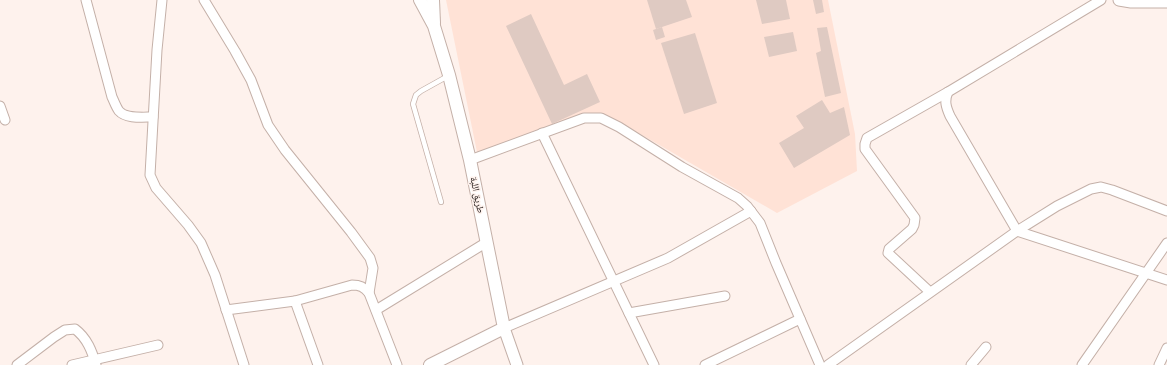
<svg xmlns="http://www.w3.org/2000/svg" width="1167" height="365" font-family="Signika,'Noto Naskh Arabic',sans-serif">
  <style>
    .built { fill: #ffe2d6 }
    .building { fill: #dfcac2 }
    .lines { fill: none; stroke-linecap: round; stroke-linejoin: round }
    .service-casing { stroke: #c4b0a8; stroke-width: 6 }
    .minor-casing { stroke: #c4b0a8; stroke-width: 11 }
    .tertiary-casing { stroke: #c4b0a8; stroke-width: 13 }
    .secondary-casing { stroke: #c4b0a8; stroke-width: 14 }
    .service { stroke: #fff; stroke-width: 4.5 }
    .minor { stroke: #fff; stroke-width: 9 }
    .tertiary { stroke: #fff; stroke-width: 11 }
    .secondary { stroke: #fff; stroke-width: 12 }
    .labels { text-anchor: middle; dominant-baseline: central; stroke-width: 3; stroke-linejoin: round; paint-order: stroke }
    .street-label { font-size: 10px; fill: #29211f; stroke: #fef2ed }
  </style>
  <rect width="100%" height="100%" fill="#fef2ed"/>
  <!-- built -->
  <path class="built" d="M446 0H828L855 134 857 171 777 213 616 120 603 116 550 128 477 152Z"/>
  <!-- building -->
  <g class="building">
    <path d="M647 0H686L692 17 656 29Z"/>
    <path d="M756 0H786L790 19 762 24Z"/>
    <path d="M813 0H822L824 12 816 14Z"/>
    <path d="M531 14 564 85 587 74 600 102 552 124 506 26Z"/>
    <path d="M662 27 665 37 656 40 653 30Z"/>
    <path d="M827 27 841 93 825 97 816 53 821 51 817 28Z"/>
    <path d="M793 32 797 51 769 57 764 37Z"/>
    <path d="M695 33 717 103 684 114 661 43Z"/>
    <path d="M822 100 830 113 844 107 850 135 794 168 779 143 804 128 796 116Z"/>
  </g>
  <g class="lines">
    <defs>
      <path id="service" d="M441 202 413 104 416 95 421 91 448 76"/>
      <g id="minor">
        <path d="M86 0 112 97C114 101 116 107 119 111 126 119 143 117 153 117"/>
        <path d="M162 0 157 50 150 175 156 188 188 225 201 243 215 275 244 365"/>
        <path d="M204 0 235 51 251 80 268 125 285 150 351 232 370 258 373 268 369 293"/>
        <path d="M1101 0 948 92C944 101 946 107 950 116L1017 231 1167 280"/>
        <path d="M0 106 5 120"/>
        <path d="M542 133 654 365"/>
        <path d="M470 160 584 118H601L619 127 682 167 738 198 747 206 760 223 776 263 820 365"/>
        <path d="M930 292 888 253 889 249 912 229 914 225 915 218 865 149V144L867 138 948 92"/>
        <path d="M226 310 295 301"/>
        <path d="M376 310 487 242"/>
        <path d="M629 313 725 296"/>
        <path d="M504 328 668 258 751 211"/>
        <path d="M17 365 54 337 65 330 75 329C87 338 92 351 96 365"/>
        <path d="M72 365 158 345"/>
        <path d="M318 365 295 301 352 285C360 285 364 287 369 293L397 365"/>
        <path d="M705 365 800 319"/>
        <path d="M828 365 1017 231 1057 206 1091 189 1101 187 1112 190 1167 211"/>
        <path d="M971 365 986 347"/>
        <path d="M1082 365 1167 243"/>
        <path d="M1159 365 1167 348"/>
      </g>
      <g id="tertiary">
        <path d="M1119 0 1131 2H1167"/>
        <path d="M504 328 517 365"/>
      </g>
      <g id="secondary">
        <path d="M420 0 434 26 449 75 470 160 504 328 430 365"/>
        <path d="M433 0 434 23"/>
      </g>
    </defs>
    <!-- service casing -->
    <use href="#service" class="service-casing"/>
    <!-- minor casing -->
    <use href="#minor" class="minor-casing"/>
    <!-- tertiary casing -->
    <use href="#tertiary" class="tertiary-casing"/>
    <!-- secondary casing -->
    <use href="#secondary" class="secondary-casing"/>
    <!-- service -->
    <use href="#service" class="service"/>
    <!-- minor -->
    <use href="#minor" class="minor"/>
    <!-- tertiary -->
    <use href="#tertiary" class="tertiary"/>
    <!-- secondary -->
    <use href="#secondary" class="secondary"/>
  </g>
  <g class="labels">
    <!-- street labels -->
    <g class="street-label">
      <text transform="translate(477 195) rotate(78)">طريق اللبة</text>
    </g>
  </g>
</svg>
